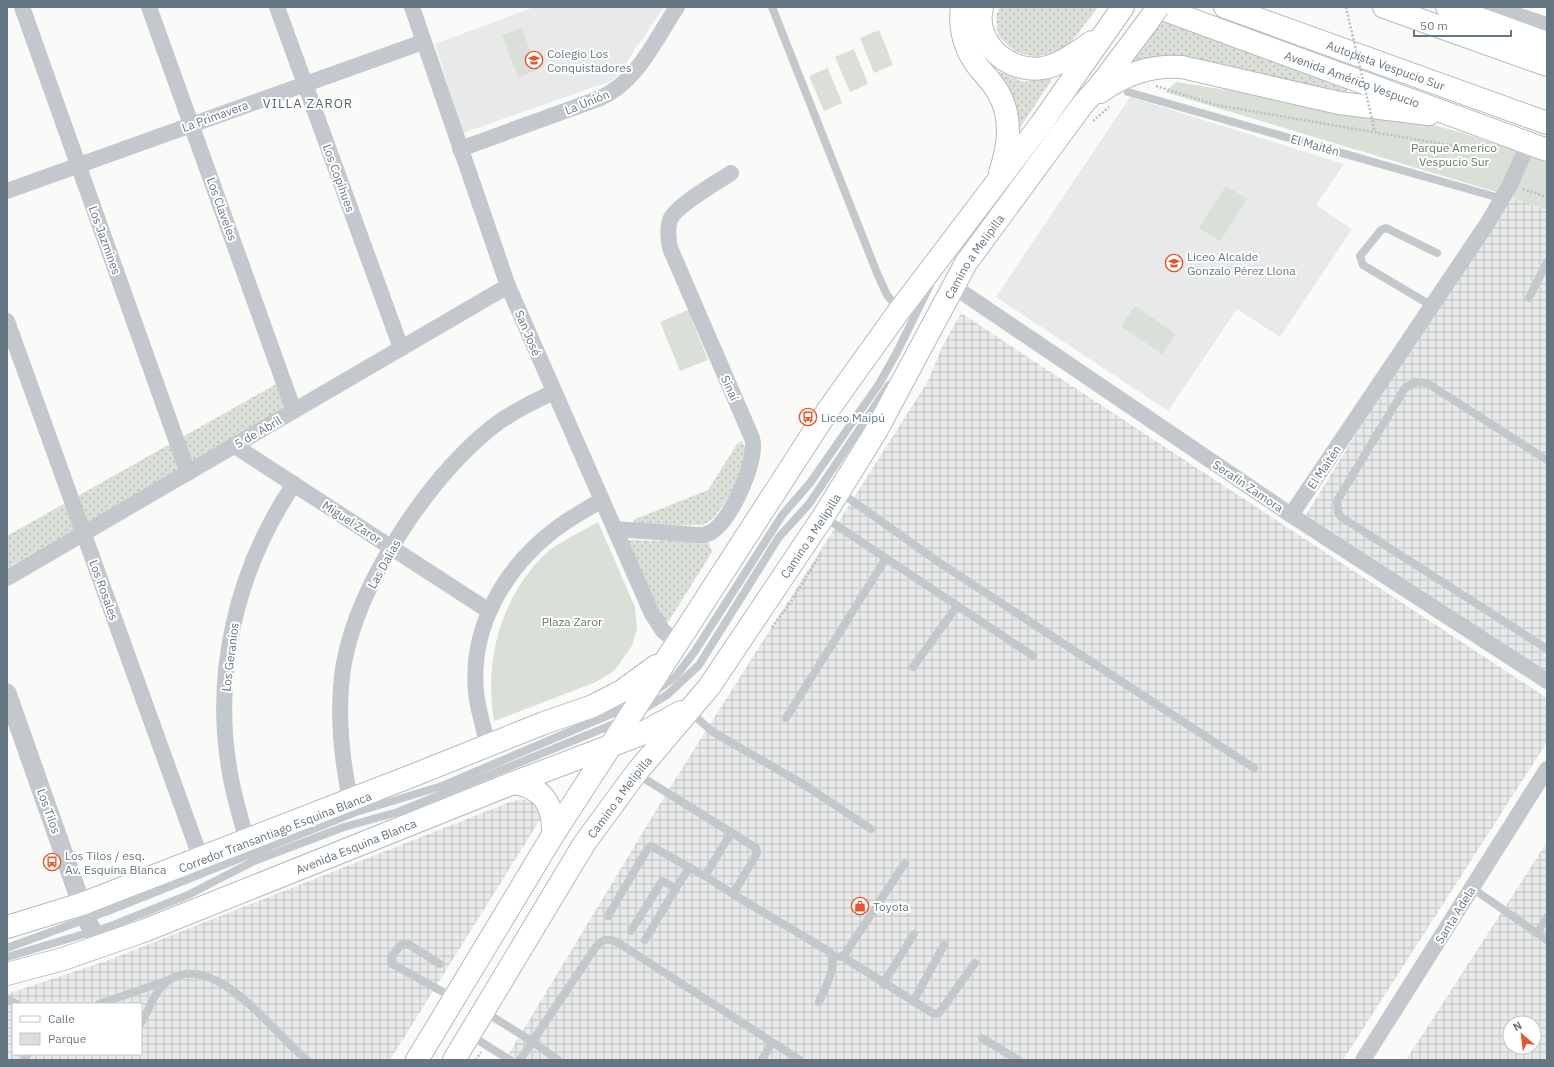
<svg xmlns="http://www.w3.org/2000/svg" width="1554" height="1067" font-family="'IBM Plex Sans',sans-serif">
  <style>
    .built { fill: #e8e9e9 }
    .industrial { fill: url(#industrial-grid); fill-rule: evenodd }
    .grass { fill: url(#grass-dots) }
    .park { fill: #dadfd7 }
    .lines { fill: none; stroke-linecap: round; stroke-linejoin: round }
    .primary-casing { stroke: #b5babe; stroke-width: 24 }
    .motorway-casing { stroke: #b4b9bd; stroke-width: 24 }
    .path { stroke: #bbbfc2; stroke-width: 2.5; stroke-dasharray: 2 2; stroke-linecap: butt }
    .service { stroke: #c3c8cc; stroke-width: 8 }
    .minor { stroke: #c3c8cc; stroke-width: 16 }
    .tertiary { stroke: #c3c8cc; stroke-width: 19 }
    .primary { stroke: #fff; stroke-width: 22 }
    .motorway { stroke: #fff; stroke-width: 22 }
    .primary-bridge-casing { stroke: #b5babe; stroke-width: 24; stroke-linecap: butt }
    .path-bridge { stroke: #bbbfc2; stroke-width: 2.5; stroke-dasharray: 2 2; stroke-linecap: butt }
    .primary-bridge { stroke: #fff; stroke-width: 22 }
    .labels { text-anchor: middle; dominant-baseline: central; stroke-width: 4; stroke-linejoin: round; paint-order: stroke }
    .poi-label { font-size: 12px; fill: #657683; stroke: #fff; text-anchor: start }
    .street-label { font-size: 12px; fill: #657683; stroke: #fff }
    .park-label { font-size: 12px; fill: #687a64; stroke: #fff }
    .neighbourhood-label { font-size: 13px; letter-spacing: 1px; fill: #57646e; stroke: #fff }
  </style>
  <defs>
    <pattern id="industrial-grid" width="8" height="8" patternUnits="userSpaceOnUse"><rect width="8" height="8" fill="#e8e9e9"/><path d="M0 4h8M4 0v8" fill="none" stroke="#c0c1c2"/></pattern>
    <pattern id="grass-dots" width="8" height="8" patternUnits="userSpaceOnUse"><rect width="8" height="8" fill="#dadfd7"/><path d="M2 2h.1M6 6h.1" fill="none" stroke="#b4b9b4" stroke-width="1.8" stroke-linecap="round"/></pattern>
  </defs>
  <rect width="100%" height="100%" fill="#fafaf8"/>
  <!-- built -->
  <g class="built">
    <path d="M534 7H664L617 76 611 81 463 133 435 44Z"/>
    <path d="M1130 97 1344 164 1316 205 1352 229 1280 337 1237 309 1168 411 996 297Z"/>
  </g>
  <!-- industrial -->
  <g class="industrial">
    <path d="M1503 194 1547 210V672L1306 515Z"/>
    <path d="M961 313 1547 698V742L1343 1060H505L669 789 928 381 942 347Z"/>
    <path d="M522 799 536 804 543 815 390 1060H7V994L106 961 510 802ZM13 1004H141V1054H13Z"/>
    <path d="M1547 842V1060H1406ZM1510 1023H1534V1047H1510Z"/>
  </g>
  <!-- grass -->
  <g class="grass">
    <path d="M1000 7H1098L1066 49 1035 57 1015 52 998 36 996 16Z"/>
    <path d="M968 15 985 56 997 71 1024 82 1056 73 1014 137 982 62Z"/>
    <path d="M1164 18 1346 87 1348 96 1127 68Z"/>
    <path d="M278 383 288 408 7 568V536Z"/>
    <path d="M742 441 748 456 732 492 714 518 703 525 637 526 633 520 708 490 737 444Z"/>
    <path d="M627 540 708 542 712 552 665 627Z"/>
  </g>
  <!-- park -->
  <g class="park">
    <path d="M522 28 537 70 518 77 502 35Z"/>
    <path d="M879 30 893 65 874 73 860 38Z"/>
    <path d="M854 49 868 84 850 92 835 57Z"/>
    <path d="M828 68 842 103 824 111 809 76Z"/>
    <path d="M1176 82 1405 118 1460 132 1547 161V210L1503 194 1165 92Z"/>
    <path d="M1226 186 1247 199 1220 241 1199 228Z"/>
    <path d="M1135 306 1176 334 1162 354 1121 326Z"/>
    <path d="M688 310 708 360 680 371 660 322Z"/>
    <path d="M598 522 635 607 637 628 632 646 614 671 596 682 494 721C484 661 500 600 543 556 553 545 584 530 598 522Z"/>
  </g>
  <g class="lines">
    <defs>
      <g id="primary">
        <path d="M962 7C959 30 965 50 979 68 986 76 993 83 998 92 1013 118 1009 145 1000 173"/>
        <path d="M982 7C973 43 1009 74 1043 68 1061 65 1077 52 1092 42"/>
        <path id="s1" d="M1157 7 1547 150"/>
        <path d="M1447 7 1547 43"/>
        <path d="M1100 92C1125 74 1150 65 1182 67L1339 103 1429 114"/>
        <path d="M513 783C544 787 554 806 553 835"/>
        <path d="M7 927 82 904 414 775 544 723 593 706 622 691 656 666"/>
        <path id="s2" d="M7 974 63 959 146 930 513 783 639 735 681 712"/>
        <path d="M417 1060 553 835 828 410 899 311 1041 124 1123 7"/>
        <path id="s3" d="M454 1060 584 844 636 773 709 687 823 517 875 433 966 263 1083 104 1101 84 1149 20"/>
      </g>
      <g id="motorway">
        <path id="s4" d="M1225 7 1547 123"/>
        <path d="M1384 7 1547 65"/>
      </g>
    </defs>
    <!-- primary casing -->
    <use href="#primary" class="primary-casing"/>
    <!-- motorway casing -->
    <use href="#motorway" class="motorway-casing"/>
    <!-- path -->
    <g class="path">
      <path d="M1156 86 1216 105 1489 152 1496 150"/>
      <path d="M1093 121 1109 107"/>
      <path d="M1523 189 1547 197"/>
      <path d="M772 627 791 602 821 553"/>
      <path d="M476 1060 481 1052"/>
    </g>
    <!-- service -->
    <g class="service">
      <path d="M772 7 877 273 887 295 899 310"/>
      <path d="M1128 92 1503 199"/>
      <path d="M1529 298 1547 262"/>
      <path d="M1432 306 1363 265 1360 256 1381 230 1386 228 1437 253"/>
      <path d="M1547 460 1427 383 1415 382 1405 388 1337 501 1338 512 1341 517 1547 649"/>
      <path d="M840 492 940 563 1254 768"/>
      <path d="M824 517 1033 656"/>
      <path d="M913 667 957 606"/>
      <path d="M654 692 676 676 695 651 783 514 810 483 879 384 896 354 930 285"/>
      <path d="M640 711 667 695 699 665 779 537 809 504 889 385"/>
      <path d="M690 712 713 732 806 786 871 829"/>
      <path d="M786 718 886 558"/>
      <path d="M637 774 756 848 757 852 756 855 733 894 830 952C839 965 824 989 819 1002"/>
      <path d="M705 876 733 894"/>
      <path d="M1472 888 1537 933 1547 917"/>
      <path d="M608 916 648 848 651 846 705 876 731 833"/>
      <path d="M631 931 662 881 676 888 689 868"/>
      <path d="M1537 933 1547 940"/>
      <path d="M645 940 676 888"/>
      <path d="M7 948 108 911 356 812 442 786 630 706"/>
      <path d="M833 956 843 957 934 1014 939 1013 975 963"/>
      <path d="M7 957 111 926 188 895 254 861 344 827 398 812 619 722"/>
      <path d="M843 957 905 863"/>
      <path d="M440 964 408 944 401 945 391 957 392 964 454 998"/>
      <path d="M883 984 914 934"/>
      <path d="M7 999 17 1004"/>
      <path d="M913 1002 944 945"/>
      <path d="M99 1004 166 981"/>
      <path d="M485 1012 533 1042 558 1060"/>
      <path d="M141 1023C150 1009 154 990 169 980 217 950 274 1035 307 1060"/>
      <path d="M470 1035 510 1060"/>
      <path d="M982 1038 1018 1060"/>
      <path d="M24 1060 28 1054"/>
      <path d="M520 1060 595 948C602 939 606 938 617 942L800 1060"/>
      <path d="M762 1060 772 1042"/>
    </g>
    <!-- minor -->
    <g class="minor">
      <path d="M22 7 188 473"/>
      <path d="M149 7 294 411"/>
      <path d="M277 7 401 348"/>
      <path d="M412 7 508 286 652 614 663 631 677 642"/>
      <path d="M1492 7 1547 25"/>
      <path d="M460 149 598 99C637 83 655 40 677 7"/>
      <path d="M7 191 423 42"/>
      <path d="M953 286 1291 515 1547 681"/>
      <path d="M7 321 201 859"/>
      <path d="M235 446 489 611"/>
      <path d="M1291 515 1487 224 1510 185 1529 142"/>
      <path d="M615 529 699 535C704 535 709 534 713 531 732 518 758 460 752 438L670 248C668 238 667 229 670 220 675 206 716 183 731 173"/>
      <path d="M7 578 508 286"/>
      <path d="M488 745C483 727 478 710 476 692 470 628 504 569 553 531 568 519 585 510 602 500"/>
      <path d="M350 800C341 755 336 708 344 663 359 582 428 479 491 428 510 413 532 402 554 392"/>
      <path d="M247 841C241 820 235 800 231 779 211 676 236 570 294 484"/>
      <path d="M1363 1060 1547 769"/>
    </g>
    <!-- tertiary -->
    <path class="tertiary" d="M7 693 87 920 93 932 109 944"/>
    <!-- primary -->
    <use href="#primary" class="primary"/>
    <!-- motorway -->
    <use href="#motorway" class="motorway"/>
    <defs>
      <path id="primary-bridge" d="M1149 20 1158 7"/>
    </defs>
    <!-- primary-bridge casing -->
    <use href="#primary-bridge" class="primary-bridge-casing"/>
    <!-- path-bridge -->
    <path class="path-bridge" d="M1346 7 1375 132"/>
    <!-- primary-bridge -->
    <use href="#primary-bridge" class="primary-bridge"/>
  </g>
  <!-- icons -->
  <defs>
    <symbol id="school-ring" viewBox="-11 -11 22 22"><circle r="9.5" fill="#fff" stroke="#e4572e" stroke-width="1.5"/><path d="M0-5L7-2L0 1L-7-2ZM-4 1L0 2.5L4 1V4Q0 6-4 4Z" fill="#e4572e"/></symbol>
    <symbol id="bus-ring" viewBox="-11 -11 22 22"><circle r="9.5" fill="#fff" stroke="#e4572e" stroke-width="1.5"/><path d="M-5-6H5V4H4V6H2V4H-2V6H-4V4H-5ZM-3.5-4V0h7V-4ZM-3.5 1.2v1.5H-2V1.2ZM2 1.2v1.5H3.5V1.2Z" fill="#e4572e"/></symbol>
    <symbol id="shop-ring" viewBox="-11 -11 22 22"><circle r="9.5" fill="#fff" stroke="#e4572e" stroke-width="1.5"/><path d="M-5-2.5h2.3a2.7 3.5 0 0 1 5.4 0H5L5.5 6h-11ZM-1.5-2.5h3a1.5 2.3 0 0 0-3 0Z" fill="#e4572e"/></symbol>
  </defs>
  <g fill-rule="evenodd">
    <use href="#school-ring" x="524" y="50" width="20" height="20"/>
    <use href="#school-ring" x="1164" y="253" width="20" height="20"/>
    <use href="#bus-ring" x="798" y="407" width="20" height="20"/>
    <use href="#bus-ring" x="42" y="852" width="20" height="20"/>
    <use href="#shop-ring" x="850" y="896" width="20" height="20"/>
  </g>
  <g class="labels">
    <!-- poi labels -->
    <g class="poi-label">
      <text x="547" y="53">Colegio Los<tspan x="547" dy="14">Conquistadores</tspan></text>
      <text x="1187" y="256">Liceo Alcalde<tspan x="1187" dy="14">Gonzalo Pérez Llona</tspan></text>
      <text x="821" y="417">Liceo Maipú</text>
      <text x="65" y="855">Los Tilos / esq.<tspan x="65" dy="14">Av. Esquina Blanca</tspan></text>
      <text x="873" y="906">Toyota</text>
    </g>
    <!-- street labels -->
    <g class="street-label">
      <text stroke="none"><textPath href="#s4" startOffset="171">Autopista Vespucio Sur</textPath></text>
      <text stroke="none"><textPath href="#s1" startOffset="208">Avenida Américo Vespucio</textPath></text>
      <text transform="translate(587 102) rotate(-22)">La Unión</text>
      <text transform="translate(215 116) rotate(-20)">La Primavera</text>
      <text transform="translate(1315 145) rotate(16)">El Maitén</text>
      <text transform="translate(339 178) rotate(70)">Los Copihues</text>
      <text transform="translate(222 209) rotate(70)">Los Claveles</text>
      <text transform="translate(105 240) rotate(70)">Los Jazmines</text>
      <text stroke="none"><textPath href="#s3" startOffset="959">Camino a Melipilla</textPath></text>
      <text transform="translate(528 333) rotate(67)">San José</text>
      <text transform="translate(730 388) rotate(66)">Sinaí</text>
      <text transform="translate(258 432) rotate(-30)">5 de Abril</text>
      <text transform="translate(1324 467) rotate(-56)">El Maitén</text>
      <text transform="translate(1248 486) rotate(34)">Serafín Zamora</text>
      <text transform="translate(352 522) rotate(33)">Miguel Zaror</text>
      <text stroke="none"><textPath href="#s3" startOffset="635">Camino a Melipilla</textPath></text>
      <text transform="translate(384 564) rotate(-61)">Las Dalias</text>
      <text transform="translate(104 590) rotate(70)">Los Rosales</text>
      <text transform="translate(230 657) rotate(-83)">Los Geranios</text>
      <text stroke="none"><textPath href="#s3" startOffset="311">Camino a Melipilla</textPath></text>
      <text transform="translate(49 811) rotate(70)">Los Tilos</text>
      <text transform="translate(275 832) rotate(-21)">Corredor Transantiago Esquina Blanca</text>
      <text stroke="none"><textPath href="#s2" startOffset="372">Avenida Esquina Blanca</textPath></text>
      <text transform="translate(1455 915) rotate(-58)">Santa Adela</text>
    </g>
    <!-- park labels -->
    <g class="park-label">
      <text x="1454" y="147">Parque Americo<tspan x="1454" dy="14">Vespucio Sur</tspan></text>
      <text x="572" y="621">Plaza Zaror</text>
    </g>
    <!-- neighbourhood labels -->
    <g class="neighbourhood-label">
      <text x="308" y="103">VILLA ZAROR</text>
    </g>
  </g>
  <!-- border -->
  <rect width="1554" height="1067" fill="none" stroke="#657683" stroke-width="16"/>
  <!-- legend -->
  <rect x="12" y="1003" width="130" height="52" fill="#ffffff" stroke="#c1c8cd"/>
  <rect x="20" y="1016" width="20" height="6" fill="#ffffff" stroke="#c1c8cd"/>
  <text x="48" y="1023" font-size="12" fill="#657683">Calle</text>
  <rect x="20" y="1033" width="20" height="12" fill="#dadfd7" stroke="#c1c8cd"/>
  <text x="48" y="1043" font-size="12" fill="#657683">Parque</text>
  <!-- north arrow -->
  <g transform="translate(1522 1035) rotate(332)"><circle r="19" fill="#ffffff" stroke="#c1c8cd"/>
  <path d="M0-3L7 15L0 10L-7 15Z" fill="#e4572e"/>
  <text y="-6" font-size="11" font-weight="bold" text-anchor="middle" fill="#657683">N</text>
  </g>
  <!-- scale -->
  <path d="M1414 30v6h97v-6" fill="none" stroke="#657683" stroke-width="2"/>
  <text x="1420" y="30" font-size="12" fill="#657683" stroke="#ffffff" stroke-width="3" paint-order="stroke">50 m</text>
</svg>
